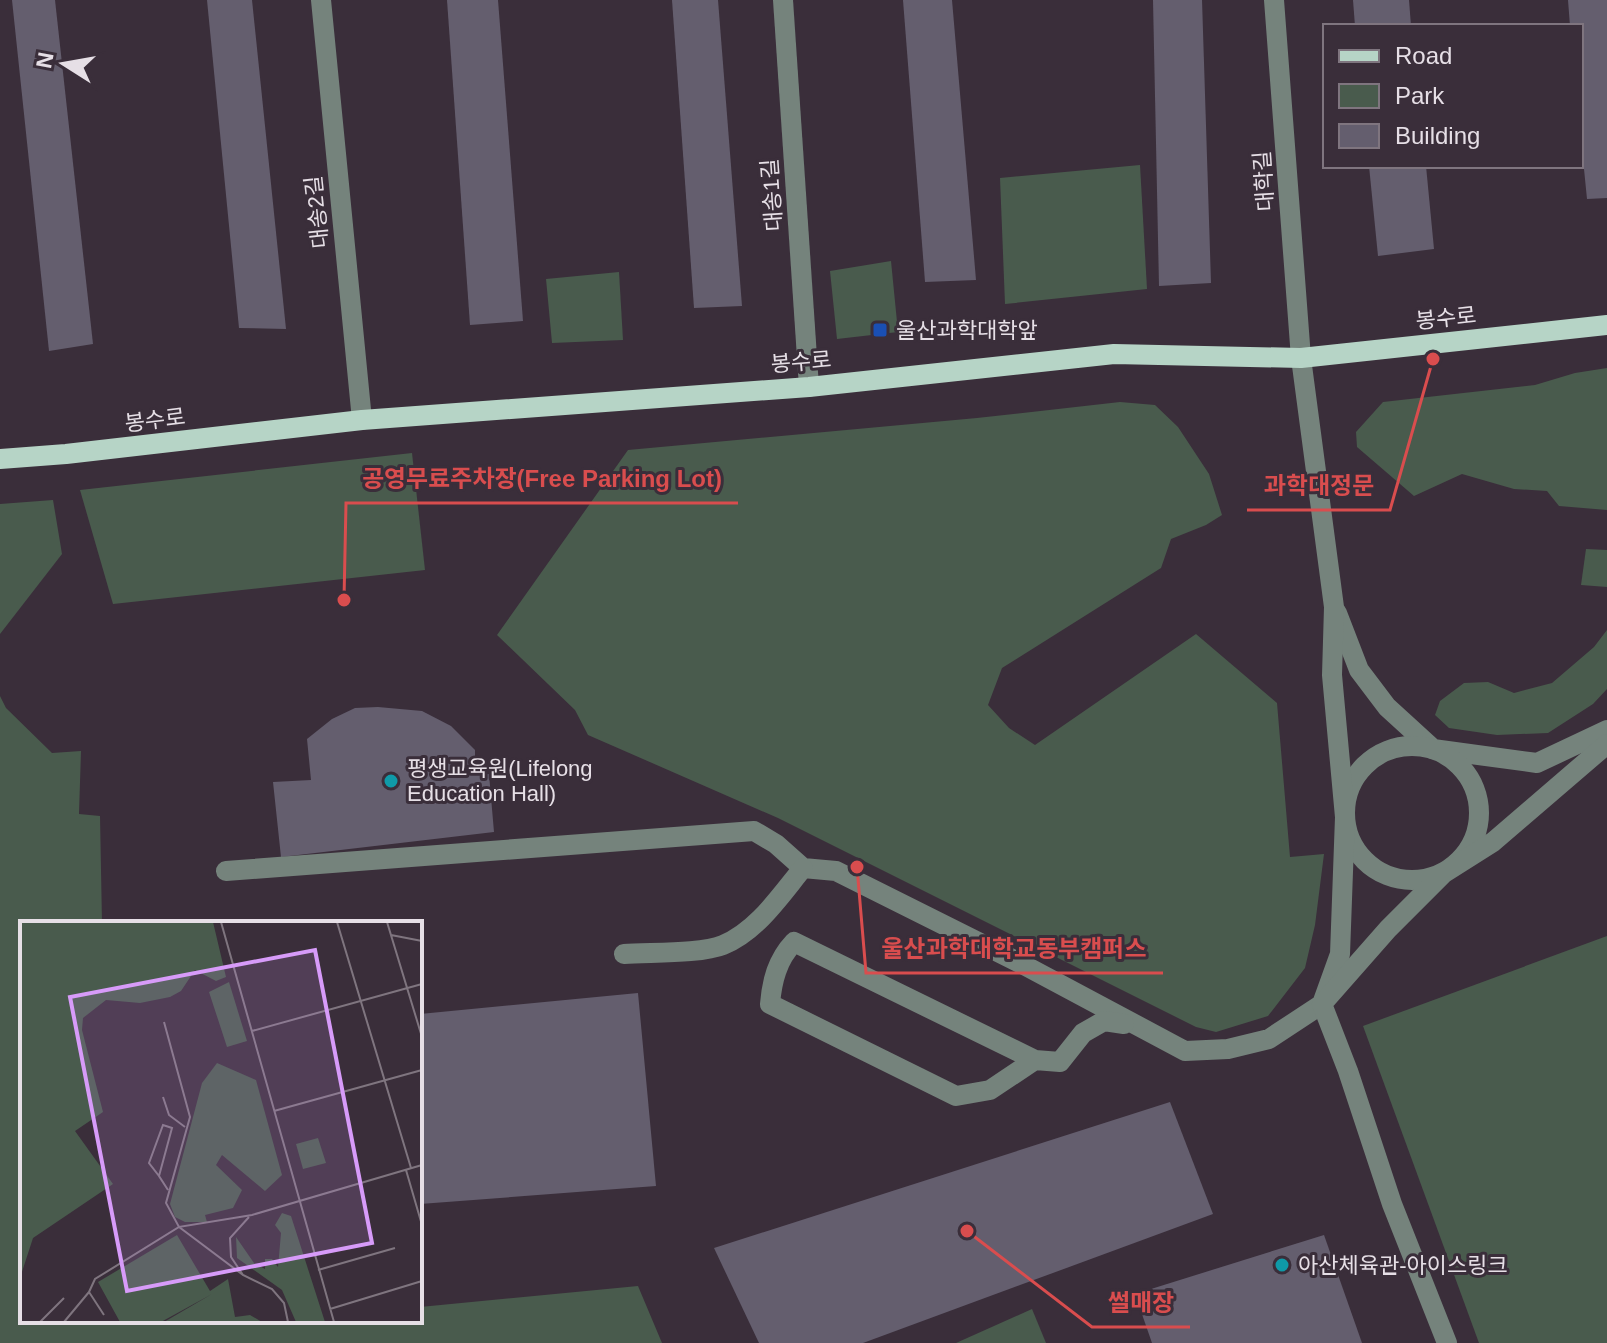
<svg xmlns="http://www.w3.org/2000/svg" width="1607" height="1343" font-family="Helvetica,'Noto Sans KR',sans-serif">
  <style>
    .green { fill: #495b4d }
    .building { fill: #645e6e }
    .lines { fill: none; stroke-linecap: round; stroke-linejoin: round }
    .minor { stroke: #75837c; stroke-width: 20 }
    .major { stroke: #b6d4c6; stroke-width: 20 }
    .transit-dot { fill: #1a4fb4; stroke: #3a2e3a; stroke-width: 3 }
    .culture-dot { fill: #0f9aa8; stroke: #3a2e3a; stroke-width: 3 }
    .labels { text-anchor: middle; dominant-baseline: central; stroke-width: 6; stroke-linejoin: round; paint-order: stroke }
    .street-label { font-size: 22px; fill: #e6dfe6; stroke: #3a2e3a }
    .poi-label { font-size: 22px; fill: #e6dfe6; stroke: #3a2e3a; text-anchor: start }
    .inset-road { fill: none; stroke: #7f757f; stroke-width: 2 }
    .view { fill: #d79bf9; fill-opacity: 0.15; stroke: #d79bf9; stroke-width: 4 }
    .inset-edge { fill: none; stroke: #e6dfe6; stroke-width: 4 }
    .leader { fill: none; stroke: #d94d4e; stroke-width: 3 }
    .callout-dot { fill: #d94d4e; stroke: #3a2e3a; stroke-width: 3 }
    .callout-label { font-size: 24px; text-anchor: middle; font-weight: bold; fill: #d94d4e; stroke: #3a2e3a; stroke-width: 6; stroke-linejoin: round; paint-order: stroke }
  </style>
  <rect width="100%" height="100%" fill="#3a2e3a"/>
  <!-- green -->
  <g class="green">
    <path d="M1140 165 1147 289 1005 304 1000 178Z"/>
    <path d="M891 261 898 332 837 339 830 271Z"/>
    <path d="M619 272 623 340 552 343 546 279Z"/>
    <path d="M1607 368V510L1559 506 1547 491 1514 489 1462 474 1414 496 1357 447 1356 432 1383 402 1535 385 1575 373Z"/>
    <path d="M1120 402 1155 405 1178 427 1209 474 1222 515 1206 525 1171 539 1161 568 1002 668 988 705 1009 728 1035 745 1196 634 1277 703 1290 857 1324 854 1315 925 1305 968 1268 1016 1216 1032 1196 1027 778 818 588 735 575 710 497 635 628 450 977 418Z"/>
    <path d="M412 453 425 570 113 604 80 490Z"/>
    <path d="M53 500 62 554 0 634V504Z"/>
    <path d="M1586 549 1607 550V587L1581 585Z"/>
    <path d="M1607 630V689L1593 704 1548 733 1497 735 1449 728 1435 715 1440 701 1464 683 1488 682 1514 693 1552 683 1594 647Z"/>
    <path d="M0 696 6 708 52 753 81 751 79 814 100 816 102 923H22V1321H420V1307L638 1286 662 1343H0Z"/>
    <path d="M1607 936V1343H1479L1363 1026Z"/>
    <path d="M1032 1309 1046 1343H956Z"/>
  </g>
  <!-- building -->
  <g class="building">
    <path d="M12 0H55L93 344 49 351Z"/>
    <path d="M207 0H252L286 329 239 328Z"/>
    <path d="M447 0H498L523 321 470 325Z"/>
    <path d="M672 0H718L742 306 694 308Z"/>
    <path d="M903 0H952L976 280 925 282Z"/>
    <path d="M1153 0H1202L1211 283 1159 286Z"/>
    <path d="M1353 0H1409L1411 26H1355Z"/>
    <path d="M1568 0H1607V198L1587 199 1581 139V26H1570Z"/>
    <path d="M1369 166H1426L1434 249 1378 256Z"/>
    <path d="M378 707 422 711 451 726 475 750V775L489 774 494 832 281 857 273 782 311 780 307 739 332 719 355 708Z"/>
    <path d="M638 993 656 1186 420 1204V1014Z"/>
    <path d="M1170 1102 1213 1214 863 1343H759L714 1248Z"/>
    <path d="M1324 1235 1362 1343H1152L1135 1294Z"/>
  </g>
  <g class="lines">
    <!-- minor -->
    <g class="minor">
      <path d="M321 0 362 420"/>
      <path d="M783 0 809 387"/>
      <path d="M1337 613 1359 670 1387 707 1433 749 1537 763 1607 730"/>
      <circle cx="1412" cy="813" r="67"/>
      <path d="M226 871 754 831 776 844 803 868 836 871 1022 964 1185 1051 1228 1049 1269 1039 1322 1004 1340 954 1345 817 1332 675 1334 607 1301 358 1274 0"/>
      <path d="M624 954C649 952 701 954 723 945 757 931 780 896 803 868"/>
      <path d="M1035 1060 990 1090 956 1096 770 1004C772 981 777 960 794 942L1035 1060 1060 1062 1083 1033 1104 1021 1124 1024"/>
      <path d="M1447 1343 1392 1204 1348 1071 1322 1004 1388 929 1444 873 1493 842 1607 744"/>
    </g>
    <!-- major -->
    <path class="major" d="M0 459 66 454 362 420 809 387 1114 354 1301 358 1607 325"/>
  </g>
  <!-- markers -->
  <rect class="transit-dot" x="872" y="322" width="16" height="16" rx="4"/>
  <g class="culture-dot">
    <circle cx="391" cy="781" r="8"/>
    <circle cx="1282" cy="1265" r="8"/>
  </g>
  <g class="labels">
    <!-- street labels -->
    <g class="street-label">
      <text transform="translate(1264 181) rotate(-94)">대학길</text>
      <text transform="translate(772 195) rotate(-94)">대송1길</text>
      <text transform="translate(317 212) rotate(-96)">대송2길</text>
      <text transform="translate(1446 318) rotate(-6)">봉수로</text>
      <text transform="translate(801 362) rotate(-5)">봉수로</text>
      <text transform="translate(155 420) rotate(-7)">봉수로</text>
    </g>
    <!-- poi labels -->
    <g class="poi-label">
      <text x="896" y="330">울산과학대학앞</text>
      <text x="407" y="768">평생교육원(Lifelong<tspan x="407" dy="25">Education Hall)</tspan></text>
      <text x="1298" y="1265">아산체육관-아이스링크</text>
    </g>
  </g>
  <!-- overview -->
  <g transform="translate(20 921)">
    <rect width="402" height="402" fill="#3a2e3a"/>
    <path d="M0 1H193L206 56 196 60 175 49 161 70 150 76 120 82 86 79 63 97 62 109 83 191 55 210 93 263 13 317 0 357ZM209 61 227 120 207 126 189 71ZM197 142 236 159 262 254 245 270 202 234 196 244 222 269 213 287 185 294 187 301H165L155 296 150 283 182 162ZM298 217 306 242 283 248 276 223ZM262 292 271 295 305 401H276L262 369 217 337 216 316 234 342 245 348V338H252L258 346 261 312 255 304ZM157 314 190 370 208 358 215 396 230 394 242 401H144L192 373 141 401H100L78 361Z" fill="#495b4d"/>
    <path class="inset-road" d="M201 1 314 401M317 1 391 247M367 1 402 116M371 14 402 20M144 101 170 196 146 282 159 306 232 294 402 244M232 110 402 63M143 176 149 194 165 206M254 190 402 149M386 249 402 304M139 255 129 242 143 204 152 207 139 255 148 269M229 296 210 317 211 336 223 354 252 368 264 382 268 401M298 349 375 327M310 388 402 360M84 394 69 371 75 358 159 306 223 354M20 401 44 377M44 401 69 371"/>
    <path class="view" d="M295 29 352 322 107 370 50 76Z"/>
    <rect width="402" height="402" class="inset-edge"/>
  </g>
  <!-- callouts -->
  <path class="leader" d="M344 600L346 503H738M1433 359L1390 510H1247M857 867L866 973H1163M967 1231L1092 1327H1190"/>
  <g class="callout-dot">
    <circle cx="344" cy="600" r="8"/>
    <circle cx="1433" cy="359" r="8"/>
    <circle cx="857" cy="867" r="8"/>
    <circle cx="967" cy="1231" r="8"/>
  </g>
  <g class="callout-label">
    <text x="542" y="487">공영무료주차장(Free Parking Lot)</text>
    <text x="1319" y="494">과학대정문</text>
    <text x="1014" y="957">울산과학대학교동부캠퍼스</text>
    <text x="1141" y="1311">썰매장</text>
  </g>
  <!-- legend -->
  <rect x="1323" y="24" width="260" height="144" fill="#3a2e3a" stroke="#7f757f" stroke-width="2"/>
  <rect x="1339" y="50" width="40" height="12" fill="#b6d4c6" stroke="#7f757f" stroke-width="2"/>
  <text x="1395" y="64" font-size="24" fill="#e6dfe6">Road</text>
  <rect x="1339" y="84" width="40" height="24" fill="#495b4d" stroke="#7f757f" stroke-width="2"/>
  <text x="1395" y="104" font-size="24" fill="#e6dfe6">Park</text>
  <rect x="1339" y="124" width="40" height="24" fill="#645e6e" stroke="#7f757f" stroke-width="2"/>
  <text x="1395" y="144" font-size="24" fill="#e6dfe6">Building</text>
  <!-- north arrow -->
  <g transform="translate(64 64) rotate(281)" stroke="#3a2e3a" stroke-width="6" paint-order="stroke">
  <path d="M0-6L14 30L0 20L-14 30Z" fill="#e6dfe6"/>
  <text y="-12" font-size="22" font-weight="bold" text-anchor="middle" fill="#e6dfe6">N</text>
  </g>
</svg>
